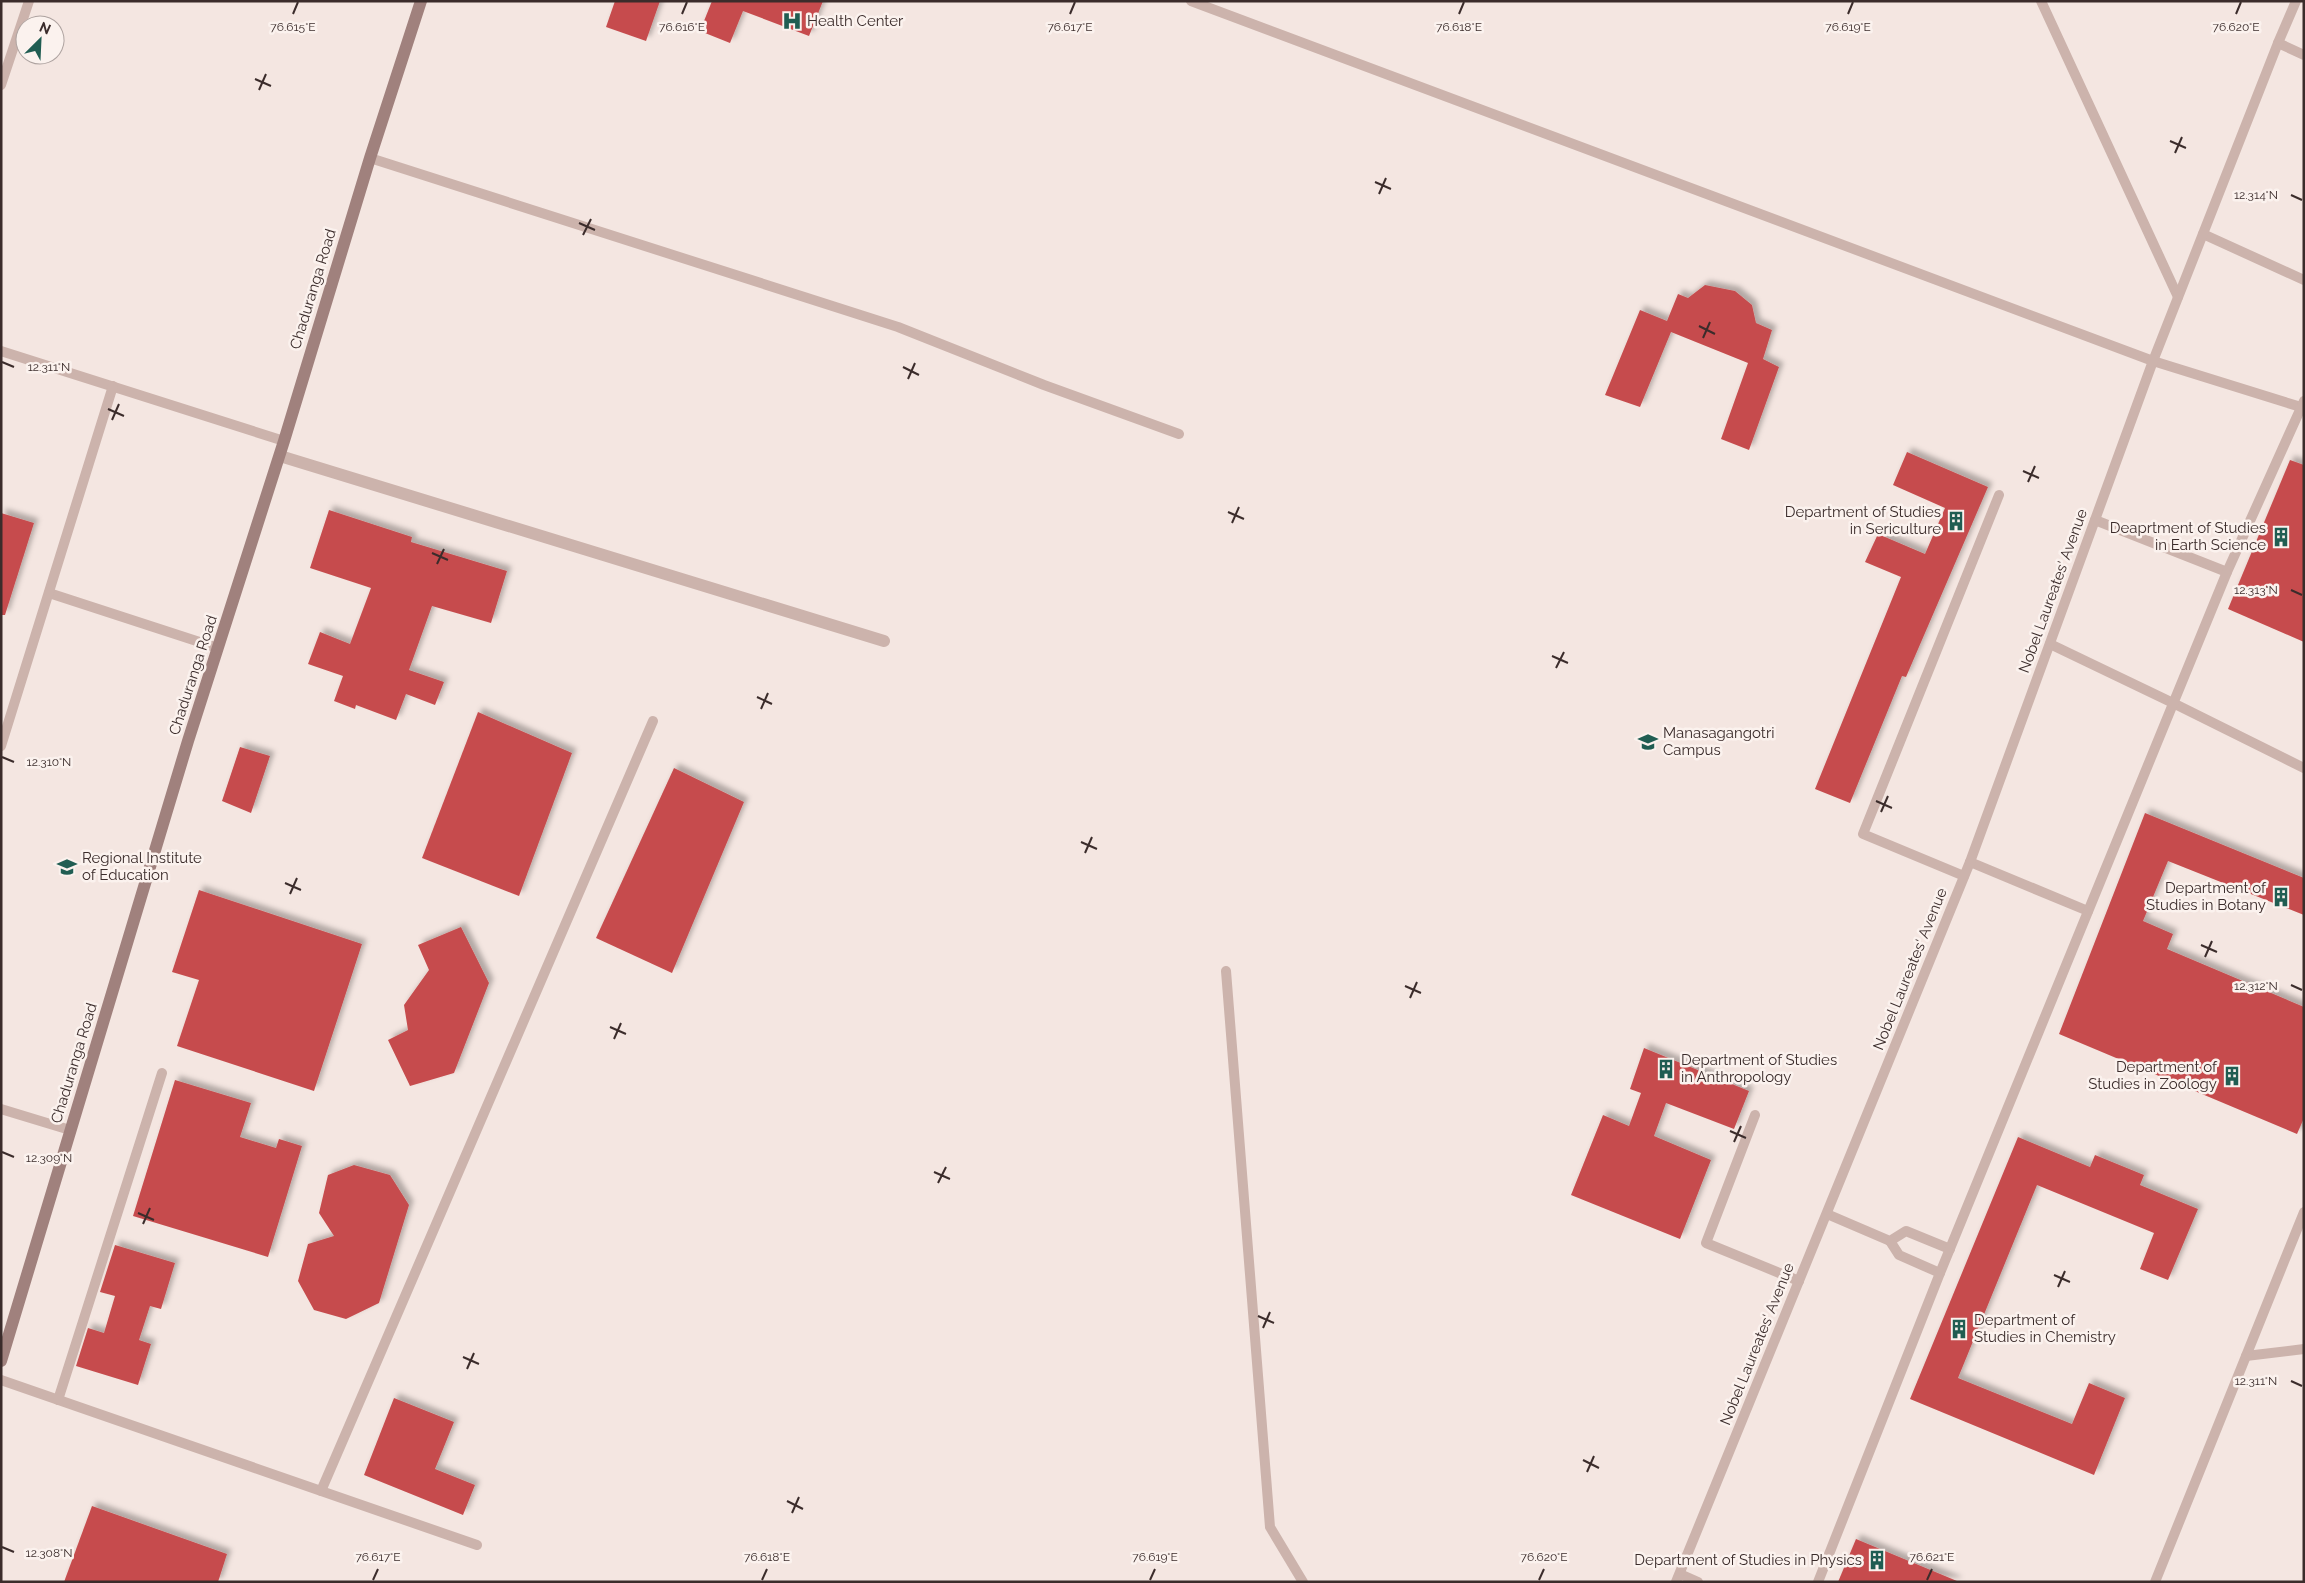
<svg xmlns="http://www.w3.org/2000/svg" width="2305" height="1583" font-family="Raleway,sans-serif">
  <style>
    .building { fill: #c64c4d; filter: url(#shadow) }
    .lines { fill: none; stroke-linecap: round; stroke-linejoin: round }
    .lane { stroke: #ccb3ac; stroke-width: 10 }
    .street { stroke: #ccb3ac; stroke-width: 12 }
    .secondary { stroke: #a0817d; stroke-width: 12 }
    .ticks { fill: none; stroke: #3b2c2b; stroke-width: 2 }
    .labels { text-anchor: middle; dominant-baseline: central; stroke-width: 5; stroke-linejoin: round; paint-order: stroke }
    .poi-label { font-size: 15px; fill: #3b2c2b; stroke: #fbf2ee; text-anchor: start }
    .street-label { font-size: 15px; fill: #3b2c2b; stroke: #fbf2ee }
    .ticks-label { font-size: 12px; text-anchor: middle; fill: #3b2c2b; stroke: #fbf2ee; stroke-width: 5; stroke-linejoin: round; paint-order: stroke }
  </style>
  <defs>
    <filter id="shadow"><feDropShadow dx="4.5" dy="-4.5" stdDeviation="2.5" flood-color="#0004"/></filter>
  </defs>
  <rect width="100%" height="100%" fill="#f4e6e1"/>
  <!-- building -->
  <g class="building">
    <path d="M615 1H660L646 41 606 27Z"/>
    <path d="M712 1H823L809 36 743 11 730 43 700 31Z"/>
    <path d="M1705 285 1735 291 1752 305 1756 323 1772 330 1763 359 1779 367 1749 450 1721 439 1748 363 1671 332 1640 407 1605 395 1640 310 1667 321 1678 294 1688 298Z"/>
    <path d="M1907 452 1988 487 1906 677 1902 676 1850 803 1815 789 1901 577 1865 562 1878 534 1925 554 1945 508 1893 485Z"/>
    <path d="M2290 460 2304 465V642L2228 609Z"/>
    <path d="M329 510 412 537 411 542 507 571 491 623 432 606 409 670 444 682 435 705 406 694 396 720 356 705 355 709 334 701 343 676 308 664 320 632 350 644 371 588 310 568Z"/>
    <path d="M1 513 34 523 5 615H1Z"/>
    <path d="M478 712 572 753 519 896 422 858Z"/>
    <path d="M240 747 270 756 251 813 222 801Z"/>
    <path d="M674 768 744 802 672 973 596 938Z"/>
    <path d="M2145 813 2304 878V915L2168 861 2143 921 2173 934 2167 949 2304 1007V1118L2297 1134 2059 1034Z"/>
    <path d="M199 890 362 944 314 1091 177 1046 199 980 172 972Z"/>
    <path d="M461 927 489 983 454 1073 410 1086 388 1040 408 1030 404 1005 429 970 418 945Z"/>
    <path d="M1644 1048 1749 1091 1734 1129 1666 1103 1654 1136 1711 1160 1680 1239 1571 1195 1603 1115 1629 1126 1641 1093 1630 1089Z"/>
    <path d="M175 1080 251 1103 240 1137 276 1148 279 1139 302 1146 268 1257 133 1216Z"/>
    <path d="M2018 1137 2090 1167 2095 1155 2144 1175 2140 1185 2198 1209 2168 1280 2140 1269 2154 1233 2037 1185 1958 1378 2072 1424 2089 1383 2125 1398 2094 1475 1910 1399Z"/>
    <path d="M354 1165 390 1175 409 1205 379 1303 346 1319 314 1310 298 1281 308 1244 334 1236 319 1213 328 1175Z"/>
    <path d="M115 1245 175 1263 161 1309 150 1306 139 1340 151 1344 138 1385 76 1366 88 1328 104 1333 115 1296 100 1292Z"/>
    <path d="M394 1398 454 1422 435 1469 475 1485 463 1515 364 1475Z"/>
    <path d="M92 1506 227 1554 218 1582H64Z"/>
    <path d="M1856 1539 1957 1581V1582H1838Z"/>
  </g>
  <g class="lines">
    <!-- lane -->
    <g class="lane">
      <path d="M1191 1 2153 361 2304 408"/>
      <path d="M2041 1 2178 297"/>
      <path d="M2278 43 2304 55"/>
      <path d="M1 85 29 1"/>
      <path d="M370 158 898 327 1044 385 1179 434"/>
      <path d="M2203 234 2304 280"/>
      <path d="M1 351 284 441"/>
      <path d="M2095 520 2227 572"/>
      <path d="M49 593 218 648"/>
      <path d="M2050 644 2173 703 2304 768"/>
      <path d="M1 746 113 386"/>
      <path d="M1970 862 2088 911"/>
      <path d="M1964 876 1863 834 1999 495"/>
      <path d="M1226 971 1270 1527 1303 1582"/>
      <path d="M1 1109 70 1130"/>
      <path d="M1755 1115 1706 1243 1799 1281"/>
      <path d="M1827 1214 1890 1241 1906 1231 1950 1249"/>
      <path d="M1890 1241 1899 1255 1940 1273"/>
      <path d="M2246 1356 2304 1349"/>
      <path d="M1 1380 477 1545"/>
      <path d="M58 1400 162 1073"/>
      <path d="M321 1491 653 721"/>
      <path d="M1680 1574 1698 1582"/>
      <path d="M1676 1582 1970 862 2153 361 2278 43 2296 1"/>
      <path d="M1818 1582 1940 1273 2227 572 2304 401"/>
      <path d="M2155 1582 2304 1212"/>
    </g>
    <!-- street -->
    <path class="street" d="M280 456 884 641"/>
    <!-- secondary -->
    <path class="secondary" d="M1 1361 188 741 284 441 370 158 421 1"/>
  </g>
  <!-- ticks -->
  <path class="ticks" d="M293 14 298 2M682 14 687 2M1070 14 1075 2M1459 14 1464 2M1848 14 1853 2M2236 14 2241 2M255 79 271 86M259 90 266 74M2170 141 2186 148M2175 153 2182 137M1375 182 1391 189M1379 194 1386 178M2291 195 2302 200M579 223 595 230M583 235 591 219M1699 326 1715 334M1703 338 1710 322M2 362 14 367M903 367 919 375M908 379 915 363M108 409 124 416M112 420 119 404M2023 471 2039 478M2028 482 2035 466M1228 512 1244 519M1232 523 1239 507M432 553 448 560M437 564 444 549M2291 590 2302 595M1552 656 1568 663M1556 668 1564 652M757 697 772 704M761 709 768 693M2 757 14 762M1876 801 1892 808M1881 812 1888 796M1081 842 1097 849M1085 853 1092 837M285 883 301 890M290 894 297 878M2201 945 2217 952M2205 957 2212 941M2291 985 2302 990M1405 986 1421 993M1410 998 1417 982M610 1027 626 1034M614 1039 621 1023M1730 1131 1746 1138M1734 1142 1741 1126M2 1152 14 1157M934 1172 950 1179M938 1183 946 1167M138 1213 154 1220M143 1224 150 1208M2054 1275 2070 1282M2058 1287 2065 1271M1258 1316 1274 1323M1263 1328 1270 1312M463 1357 479 1364M467 1369 474 1353M2291 1381 2302 1386M1583 1460 1599 1468M1587 1472 1594 1456M787 1501 803 1509M792 1513 799 1497M2 1547 14 1552M373 1580 378 1569M762 1580 767 1569M1150 1580 1155 1569M1539 1580 1544 1569M1927 1580 1932 1569"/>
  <!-- icons -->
  <defs>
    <symbol id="hospital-bare" viewBox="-9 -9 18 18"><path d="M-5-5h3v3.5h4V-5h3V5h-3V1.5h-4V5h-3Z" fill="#205d52" stroke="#fbf2ee" stroke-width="2.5" paint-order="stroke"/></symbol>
    <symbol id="building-bare" viewBox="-9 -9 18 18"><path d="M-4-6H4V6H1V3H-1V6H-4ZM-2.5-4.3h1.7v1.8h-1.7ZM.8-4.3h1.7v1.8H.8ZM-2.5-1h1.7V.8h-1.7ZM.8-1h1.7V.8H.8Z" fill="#205d52" stroke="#fbf2ee" stroke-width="2.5" paint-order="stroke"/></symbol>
    <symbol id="university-bare" viewBox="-9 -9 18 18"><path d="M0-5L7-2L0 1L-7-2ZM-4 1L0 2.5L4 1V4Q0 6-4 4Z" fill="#205d52" stroke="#fbf2ee" stroke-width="2.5" paint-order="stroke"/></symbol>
  </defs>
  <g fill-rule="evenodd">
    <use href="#hospital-bare" x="778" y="7" width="28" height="28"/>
    <use href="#building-bare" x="1942" y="507" width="28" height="28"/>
    <use href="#building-bare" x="2267" y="523" width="28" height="28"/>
    <use href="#university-bare" x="1634" y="728" width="28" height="28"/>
    <use href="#university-bare" x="53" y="853" width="28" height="28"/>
    <use href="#building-bare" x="2267" y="883" width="28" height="28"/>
    <use href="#building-bare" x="1652" y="1055" width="28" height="28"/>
    <use href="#building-bare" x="2218" y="1062" width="28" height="28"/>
    <use href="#building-bare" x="1945" y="1315" width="28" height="28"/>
    <use href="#building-bare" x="1863" y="1546" width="28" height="28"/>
  </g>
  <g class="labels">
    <!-- poi labels -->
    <g class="poi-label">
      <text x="807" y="21">Health Center</text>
      <text x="1941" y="512" text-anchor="end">Department of Studies<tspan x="1941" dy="17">in Sericulture</tspan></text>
      <text x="2266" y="528" text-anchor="end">Deaprtment of Studies<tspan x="2266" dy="17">in Earth Science</tspan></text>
      <text x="1663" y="733">Manasagangotri<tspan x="1663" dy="17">Campus</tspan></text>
      <text x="82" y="858">Regional Institute<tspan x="82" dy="17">of Education</tspan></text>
      <text x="2266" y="888" text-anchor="end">Department of<tspan x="2266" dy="17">Studies in Botany</tspan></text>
      <text x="1681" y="1060">Department of Studies<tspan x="1681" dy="17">in Anthropology</tspan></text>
      <text x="2217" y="1067" text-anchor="end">Department of<tspan x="2217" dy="17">Studies in Zoology</tspan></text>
      <text x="1974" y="1320">Department of<tspan x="1974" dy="17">Studies in Chemistry</tspan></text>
      <text x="1862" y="1560" text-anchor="end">Department of Studies in Physics</text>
    </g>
    <!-- street labels -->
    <g class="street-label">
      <text transform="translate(313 289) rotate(-73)">Chaduranga Road</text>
      <text transform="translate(2053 591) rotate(-70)">Nobel Laureates' Avenue</text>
      <text transform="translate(193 675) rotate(-72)">Chaduranga Road</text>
      <text transform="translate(1910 969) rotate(-68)">Nobel Laureates' Avenue</text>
      <text transform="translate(74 1063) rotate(-73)">Chaduranga Road</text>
      <text transform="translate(1757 1344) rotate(-68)">Nobel Laureates' Avenue</text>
    </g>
  </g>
  <g class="ticks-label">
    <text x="682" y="31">76.616°E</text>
    <text x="293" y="31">76.615°E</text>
    <text x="1070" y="31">76.617°E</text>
    <text x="1459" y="31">76.618°E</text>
    <text x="1848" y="31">76.619°E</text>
    <text x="2236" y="31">76.620°E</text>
    <text x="2256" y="199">12.314°N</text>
    <text x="49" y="371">12.311°N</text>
    <text x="2256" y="594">12.313°N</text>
    <text x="49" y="766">12.310°N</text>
    <text x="2256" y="990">12.312°N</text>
    <text x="49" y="1162">12.309°N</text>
    <text x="2256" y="1385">12.311°N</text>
    <text x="49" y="1557">12.308°N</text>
    <text x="378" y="1561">76.617°E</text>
    <text x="767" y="1561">76.618°E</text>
    <text x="1155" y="1561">76.619°E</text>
    <text x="1544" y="1561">76.620°E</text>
    <text x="1932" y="1561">76.621°E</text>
  </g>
  <!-- border -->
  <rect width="2305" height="1583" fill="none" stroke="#3b2c2b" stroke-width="5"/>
  <!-- north arrow -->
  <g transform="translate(40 40) rotate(24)"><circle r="24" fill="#fbf2ee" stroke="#aea3a0"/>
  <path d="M0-4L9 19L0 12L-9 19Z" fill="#205d52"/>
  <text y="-8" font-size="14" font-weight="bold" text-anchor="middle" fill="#3b2c2b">N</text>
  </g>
</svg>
